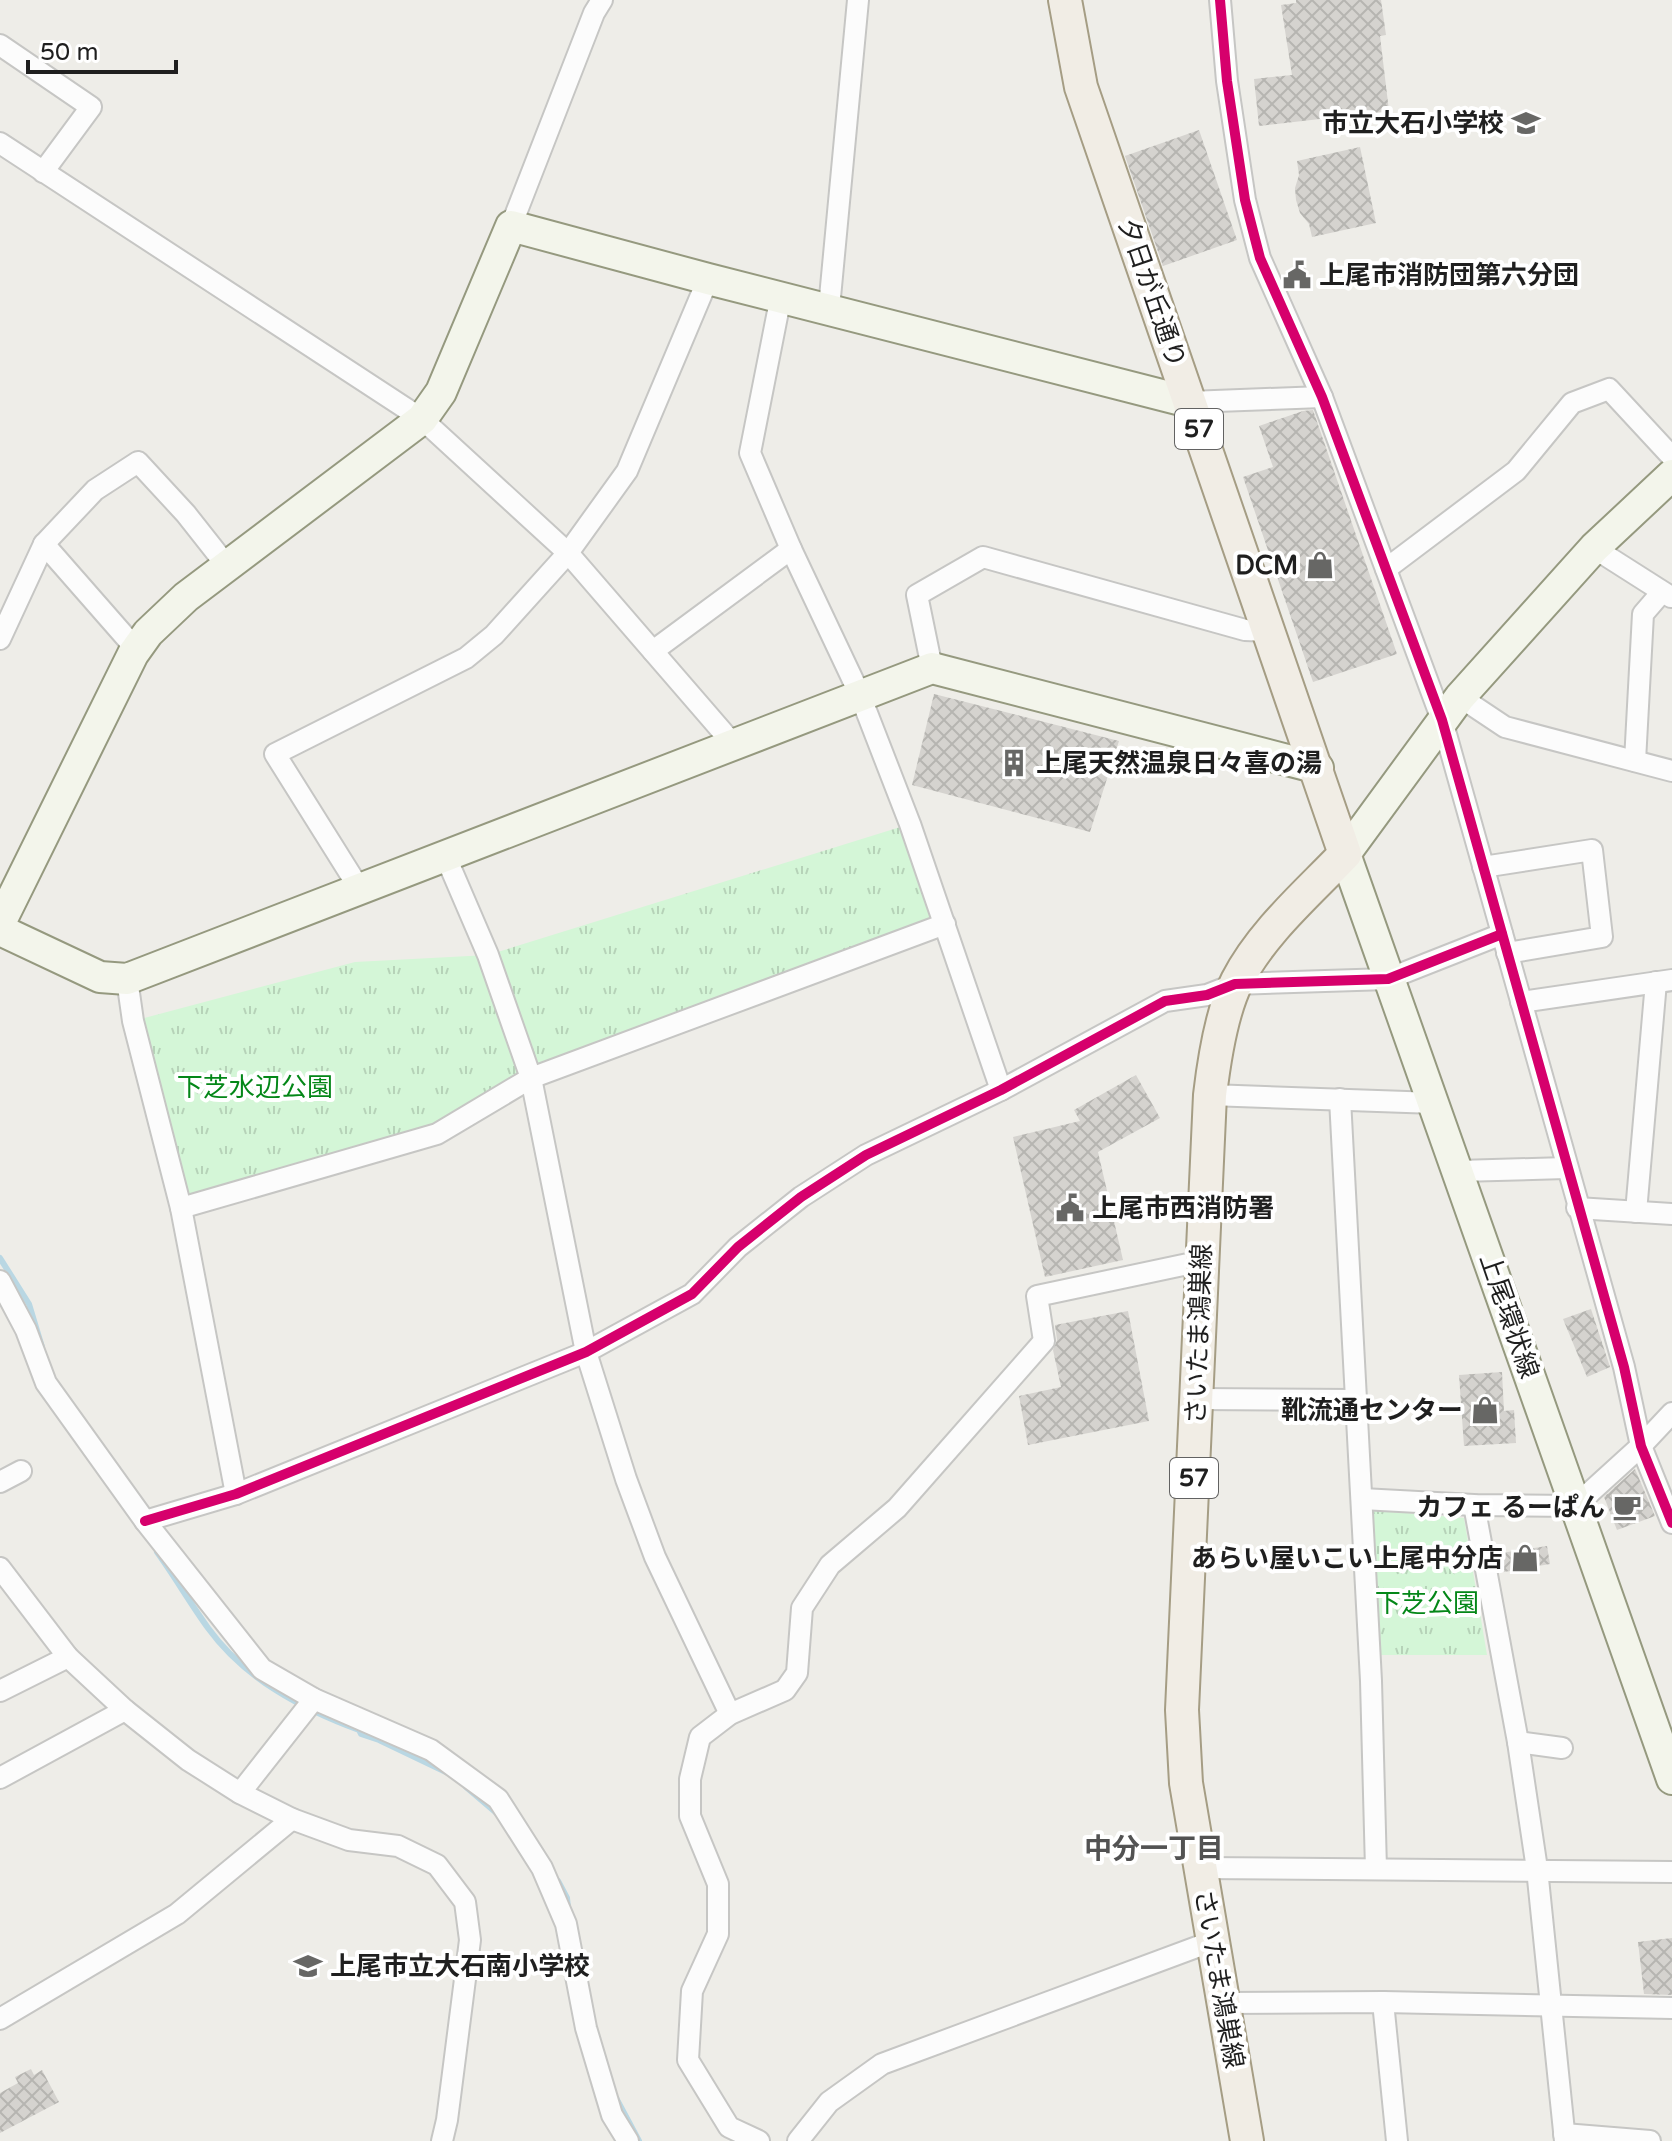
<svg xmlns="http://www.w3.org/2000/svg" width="1672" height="2141" font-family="'Varela Round','Noto Sans JP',sans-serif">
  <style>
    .park { fill: url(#park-tufts) }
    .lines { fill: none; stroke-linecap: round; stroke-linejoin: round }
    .stream { stroke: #b9d7e3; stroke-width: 6 }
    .building { fill: url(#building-cross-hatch) }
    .street-casing { stroke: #c6c6c4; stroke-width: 24 }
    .secondary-casing { stroke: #95997f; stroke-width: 34 }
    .primary-casing { stroke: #a59d84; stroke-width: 36 }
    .street { stroke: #fcfcfc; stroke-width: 20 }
    .secondary { stroke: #f3f5eb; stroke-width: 30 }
    .primary { stroke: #f1ede5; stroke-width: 32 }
    .cycleway-casing { stroke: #fff; stroke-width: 15 }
    .cycleway { stroke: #d6006c; stroke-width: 10 }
    .labels { text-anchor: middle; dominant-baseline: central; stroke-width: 8; stroke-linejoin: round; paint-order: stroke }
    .shield { fill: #fff; stroke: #626262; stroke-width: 2 }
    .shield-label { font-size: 24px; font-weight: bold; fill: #1f1f1f }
    .poi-label { font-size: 26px; font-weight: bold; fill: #1f1f1f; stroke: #fff; text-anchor: end }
    .street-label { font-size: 26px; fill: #1f1f1f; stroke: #fff }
    .park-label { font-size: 26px; fill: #048718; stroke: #fff }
    .neighbourhood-label { font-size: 28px; font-weight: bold; fill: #525252; stroke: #fff }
  </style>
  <defs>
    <pattern id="park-tufts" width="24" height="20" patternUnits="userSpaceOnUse" patternTransform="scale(2)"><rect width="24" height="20" fill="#d4f6d7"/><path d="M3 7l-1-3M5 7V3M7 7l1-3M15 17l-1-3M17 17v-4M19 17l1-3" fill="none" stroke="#b6d2b8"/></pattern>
    <pattern id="building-cross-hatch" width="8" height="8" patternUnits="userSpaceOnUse" patternTransform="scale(2)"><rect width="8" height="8" fill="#d5d3cf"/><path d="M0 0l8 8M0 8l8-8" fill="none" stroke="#b6b5b1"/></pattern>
  </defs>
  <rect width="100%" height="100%" fill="#eeede8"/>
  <!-- park -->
  <g class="park">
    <path d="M910 824 945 924 531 1078 437 1134 181 1208 133 1021 355 962 488 955Z"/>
    <path d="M1371 1510 1464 1518 1487 1655H1378Z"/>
  </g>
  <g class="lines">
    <!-- stream -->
    <g class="stream">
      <path d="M0 1258 29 1304 42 1347"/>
      <path d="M157 1552C175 1577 190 1603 208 1628 245 1679 302 1709 359 1730L361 1734 379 1740 448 1773"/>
      <path d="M466 1787 500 1816"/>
      <path d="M558 1881 567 1898 568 1907"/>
      <path d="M616 2098 639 2141"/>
    </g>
  </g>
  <!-- building -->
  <g class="building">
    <path d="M1296 0H1381L1386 35 1380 36 1389 111 1259 126 1254 79 1292 75 1281 5 1296 3Z"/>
    <path d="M1199 130 1237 240 1163 266 1125 156Z"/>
    <path d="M1360 147 1376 223 1312 237 1309 224 1300 213 1296 200 1295 188 1299 175 1297 161Z"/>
    <path d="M1304 265 1310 280 1290 287 1285 272Z"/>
    <path d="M1313 410 1397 654 1313 682 1243 477 1273 467 1259 426 1303 411Z"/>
    <path d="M934 694 1119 741 1090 832 912 785Z"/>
    <path d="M1136 1075 1160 1118 1098 1152 1123 1260 1045 1277 1013 1137 1080 1121 1074 1110Z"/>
    <path d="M1591 1309 1610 1367 1587 1377 1563 1319Z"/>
    <path d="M1128 1311 1149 1421 1028 1445 1019 1396 1061 1387 1053 1350 1057 1340 1055 1325Z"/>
    <path d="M1502 1372 1504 1411 1514 1410 1516 1443 1464 1446 1459 1375Z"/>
    <path d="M1635 1469 1655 1516 1617 1530 1604 1497Z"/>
    <path d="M1547 1546 1550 1564 1504 1572 1501 1553Z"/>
    <path d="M1672 1938V1995L1644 1994 1638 1942Z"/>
    <path d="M31 2069 34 2075 42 2070 59 2102 0 2133V2093L18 2083 15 2077Z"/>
  </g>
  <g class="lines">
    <defs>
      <g id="street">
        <path d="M1220 0 1227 81 1245 200 1260 258 1322 397 1442 720 1624 1367 1641 1446 1672 1523"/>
        <path d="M0 45 91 107 43 172"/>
        <path d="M0 143 422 419 568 553 734 745"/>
        <path d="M511 226 594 13 602 0"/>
        <path d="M781 296 750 453 791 549 860 695 910 824 1001 1090"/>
        <path d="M829 308 858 0"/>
        <path d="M1189 402 1322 397"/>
        <path d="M44 544 136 649"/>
        <path d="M1594 548 1671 597"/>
        <path d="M1386 569 1516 471 1572 403 1609 389 1672 457"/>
        <path d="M0 639 44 544 95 490 138 462 186 514 227 566"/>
        <path d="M653 651 791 549"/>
        <path d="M932 668 917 595 983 557 1245 630 1269 631"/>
        <path d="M1460 697 1505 727 1672 771"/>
        <path d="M1635 761 1643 614 1662 592"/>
        <path d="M445 855 488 955 531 1078 586 1352 626 1479 655 1557 730 1714"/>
        <path d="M1483 867 1592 850 1602 937 1507 953"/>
        <path d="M359 888 275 754 466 658 494 635 568 553 627 471 708 279"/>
        <path d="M127 979 133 1021 181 1208 236 1494"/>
        <path d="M1521 1002 1672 980"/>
        <path d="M1210 1095 1435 1103"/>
        <path d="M1340 1099 1371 1681 1376 1869"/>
        <path d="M1459 1171 1566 1168"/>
        <path d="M181 1208 437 1134 531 1078 945 924"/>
        <path d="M1577 1208 1672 1214"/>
        <path d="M1636 1212 1656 982"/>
        <path d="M0 1281 26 1330 46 1383 145 1521 262 1669 314 1699 431 1750 498 1799 542 1868 566 1924 586 2028 612 2115 628 2141"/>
        <path d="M1198 1399 1354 1400"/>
        <path d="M0 1482 21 1471"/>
        <path d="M1362 1499 1474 1505 1575 1506 1641 1446 1672 1413"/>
        <path d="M1474 1505 1518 1742 1537 1869 1565 2141"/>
        <path d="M145 1521 236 1494 586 1352 692 1294 738 1247 801 1197 866 1155 1001 1090 1165 1001 1207 995 1235 984 1388 979 1502 934"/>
        <path d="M0 1568 68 1657 125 1710 188 1760 240 1793 292 1819 349 1840 398 1846 437 1865 465 1902 470 1940 447 2120 442 2141"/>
        <path d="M0 1691 68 1657"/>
        <path d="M1518 1742 1562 1748"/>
        <path d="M0 1778 125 1710"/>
        <path d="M240 1793 314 1699"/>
        <path d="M1201 1868 1672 1872"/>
        <path d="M1383 2002 1397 2141"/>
        <path d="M1224 2003 1383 2002 1672 2008"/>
        <path d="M0 2019 177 1914 292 1819"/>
        <path d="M1564 2134 1650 2141"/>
        <path d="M759 2141 729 2127 688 2060 692 1991 718 1934V1884L690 1816V1779L700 1737 730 1714 785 1690 797 1673 802 1608 830 1565 897 1508 1044 1341 1037 1296 1202 1261"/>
        <path d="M798 2141 829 2102 882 2064 1213 1941"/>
      </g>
      <g id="secondary">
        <path d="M1672 475 1594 548 1460 697 1345 854 1672 1779"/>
        <path d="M0 923 133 654 148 633 186 597 422 419 441 392 511 226 708 279 1189 402"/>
        <path d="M0 930 100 977 127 979 932 668 1318 768"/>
      </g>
      <path id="primary" d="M1065 0 1081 87 1345 854C1308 893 1262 932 1237 981 1222 1011 1214 1061 1210 1095L1182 1710 1186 1783 1247 2141"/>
    </defs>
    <!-- street casing -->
    <use href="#street" class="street-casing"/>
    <!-- secondary casing -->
    <use href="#secondary" class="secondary-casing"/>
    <!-- primary casing -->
    <use href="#primary" class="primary-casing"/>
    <!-- street -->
    <use href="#street" class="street"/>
    <!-- secondary -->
    <use href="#secondary" class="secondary"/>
    <!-- primary -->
    <use href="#primary" class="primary"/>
    <defs>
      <g id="cycleway">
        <path d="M1220 0 1227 81 1245 200 1260 258 1322 397 1442 720 1624 1367 1641 1446 1672 1523"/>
        <path d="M145 1521 236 1494 586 1352 692 1294 738 1247 801 1197 866 1155 1001 1090 1165 1001 1207 995 1235 984 1388 979 1502 934"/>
      </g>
    </defs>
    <!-- cycleway casing -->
    <use href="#cycleway" class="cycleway-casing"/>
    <!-- cycleway -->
    <use href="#cycleway" class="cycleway"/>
  </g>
  <!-- icons -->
  <defs>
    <symbol id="school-bare" viewBox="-9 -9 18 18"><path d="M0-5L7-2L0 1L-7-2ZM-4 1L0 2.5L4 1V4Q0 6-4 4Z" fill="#676765" stroke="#fff" stroke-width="2.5" paint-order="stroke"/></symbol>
    <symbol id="civic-bare" viewBox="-9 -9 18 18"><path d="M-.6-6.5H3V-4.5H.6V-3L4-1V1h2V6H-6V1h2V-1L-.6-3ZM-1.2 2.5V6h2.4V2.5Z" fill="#676765" stroke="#fff" stroke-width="2.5" paint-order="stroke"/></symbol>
    <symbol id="shop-bare" viewBox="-9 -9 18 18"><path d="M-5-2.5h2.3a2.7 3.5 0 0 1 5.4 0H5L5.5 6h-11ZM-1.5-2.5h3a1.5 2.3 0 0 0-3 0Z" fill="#676765" stroke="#fff" stroke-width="2.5" paint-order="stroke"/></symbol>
    <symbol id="building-bare" viewBox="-9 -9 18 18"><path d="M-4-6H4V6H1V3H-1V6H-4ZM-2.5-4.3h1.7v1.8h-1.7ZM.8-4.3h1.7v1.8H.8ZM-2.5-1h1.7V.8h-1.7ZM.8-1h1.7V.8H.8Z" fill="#676765" stroke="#fff" stroke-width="2.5" paint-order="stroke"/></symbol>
    <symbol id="cafe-bare" viewBox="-9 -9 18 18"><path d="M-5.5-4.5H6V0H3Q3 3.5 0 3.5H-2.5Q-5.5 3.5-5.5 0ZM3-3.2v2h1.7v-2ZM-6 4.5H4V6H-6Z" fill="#676765" stroke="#fff" stroke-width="2.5" paint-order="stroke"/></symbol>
  </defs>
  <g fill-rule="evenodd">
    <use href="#school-bare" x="1506" y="103" width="40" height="40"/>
    <use href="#civic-bare" x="1277" y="255" width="40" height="40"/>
    <use href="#shop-bare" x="1300" y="545" width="40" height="40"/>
    <use href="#building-bare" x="994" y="743" width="40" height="40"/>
    <use href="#civic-bare" x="1050" y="1188" width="40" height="40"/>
    <use href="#shop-bare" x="1465" y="1390" width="40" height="40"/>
    <use href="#cafe-bare" x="1607" y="1487" width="40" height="40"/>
    <use href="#shop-bare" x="1505" y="1538" width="40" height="40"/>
    <use href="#school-bare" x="288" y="1946" width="40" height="40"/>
  </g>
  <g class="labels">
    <!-- shield labels -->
    <g class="shield">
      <rect x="1175" y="409" width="48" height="40" rx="6"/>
      <rect x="1170" y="1458" width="48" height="40" rx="6"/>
    </g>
    <g class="shield-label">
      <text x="1199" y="429">57</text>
      <text x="1194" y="1478">57</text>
    </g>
    <!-- poi labels -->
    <g class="poi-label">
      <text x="1504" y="123">市立大石小学校</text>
      <text x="1319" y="275" text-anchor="start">上尾市消防団第六分団</text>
      <text x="1298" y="565">DCM</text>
      <text x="1036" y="763" text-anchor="start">上尾天然温泉日々喜の湯</text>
      <text x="1092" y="1208" text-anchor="start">上尾市西消防署</text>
      <text x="1463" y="1410">靴流通センター</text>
      <text x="1605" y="1507">カフェ るーぱん</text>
      <text x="1503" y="1558">あらい屋いこい上尾中分店</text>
      <text x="330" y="1966" text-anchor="start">上尾市立大石南小学校</text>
    </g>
    <!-- street labels -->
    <g class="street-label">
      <text transform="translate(1152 293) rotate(71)">夕日が丘通り</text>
      <text transform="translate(1509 1316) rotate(71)">上尾環状線</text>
      <text transform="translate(1199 1334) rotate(-88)">さいたま鴻巣線</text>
      <text transform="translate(1219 1979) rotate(80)">さいたま鴻巣線</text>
    </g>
    <!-- park labels -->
    <g class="park-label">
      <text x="255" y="1087">下芝水辺公園</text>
      <text x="1427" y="1603">下芝公園</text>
    </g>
    <!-- neighbourhood labels -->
    <g class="neighbourhood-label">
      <text x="1154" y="1849">中分一丁目</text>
    </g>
  </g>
  <!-- scale -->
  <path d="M28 60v12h148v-12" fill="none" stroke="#1f1f1f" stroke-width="4"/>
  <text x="40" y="60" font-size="24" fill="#1f1f1f" stroke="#ffffff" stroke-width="6" paint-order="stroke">50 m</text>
</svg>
